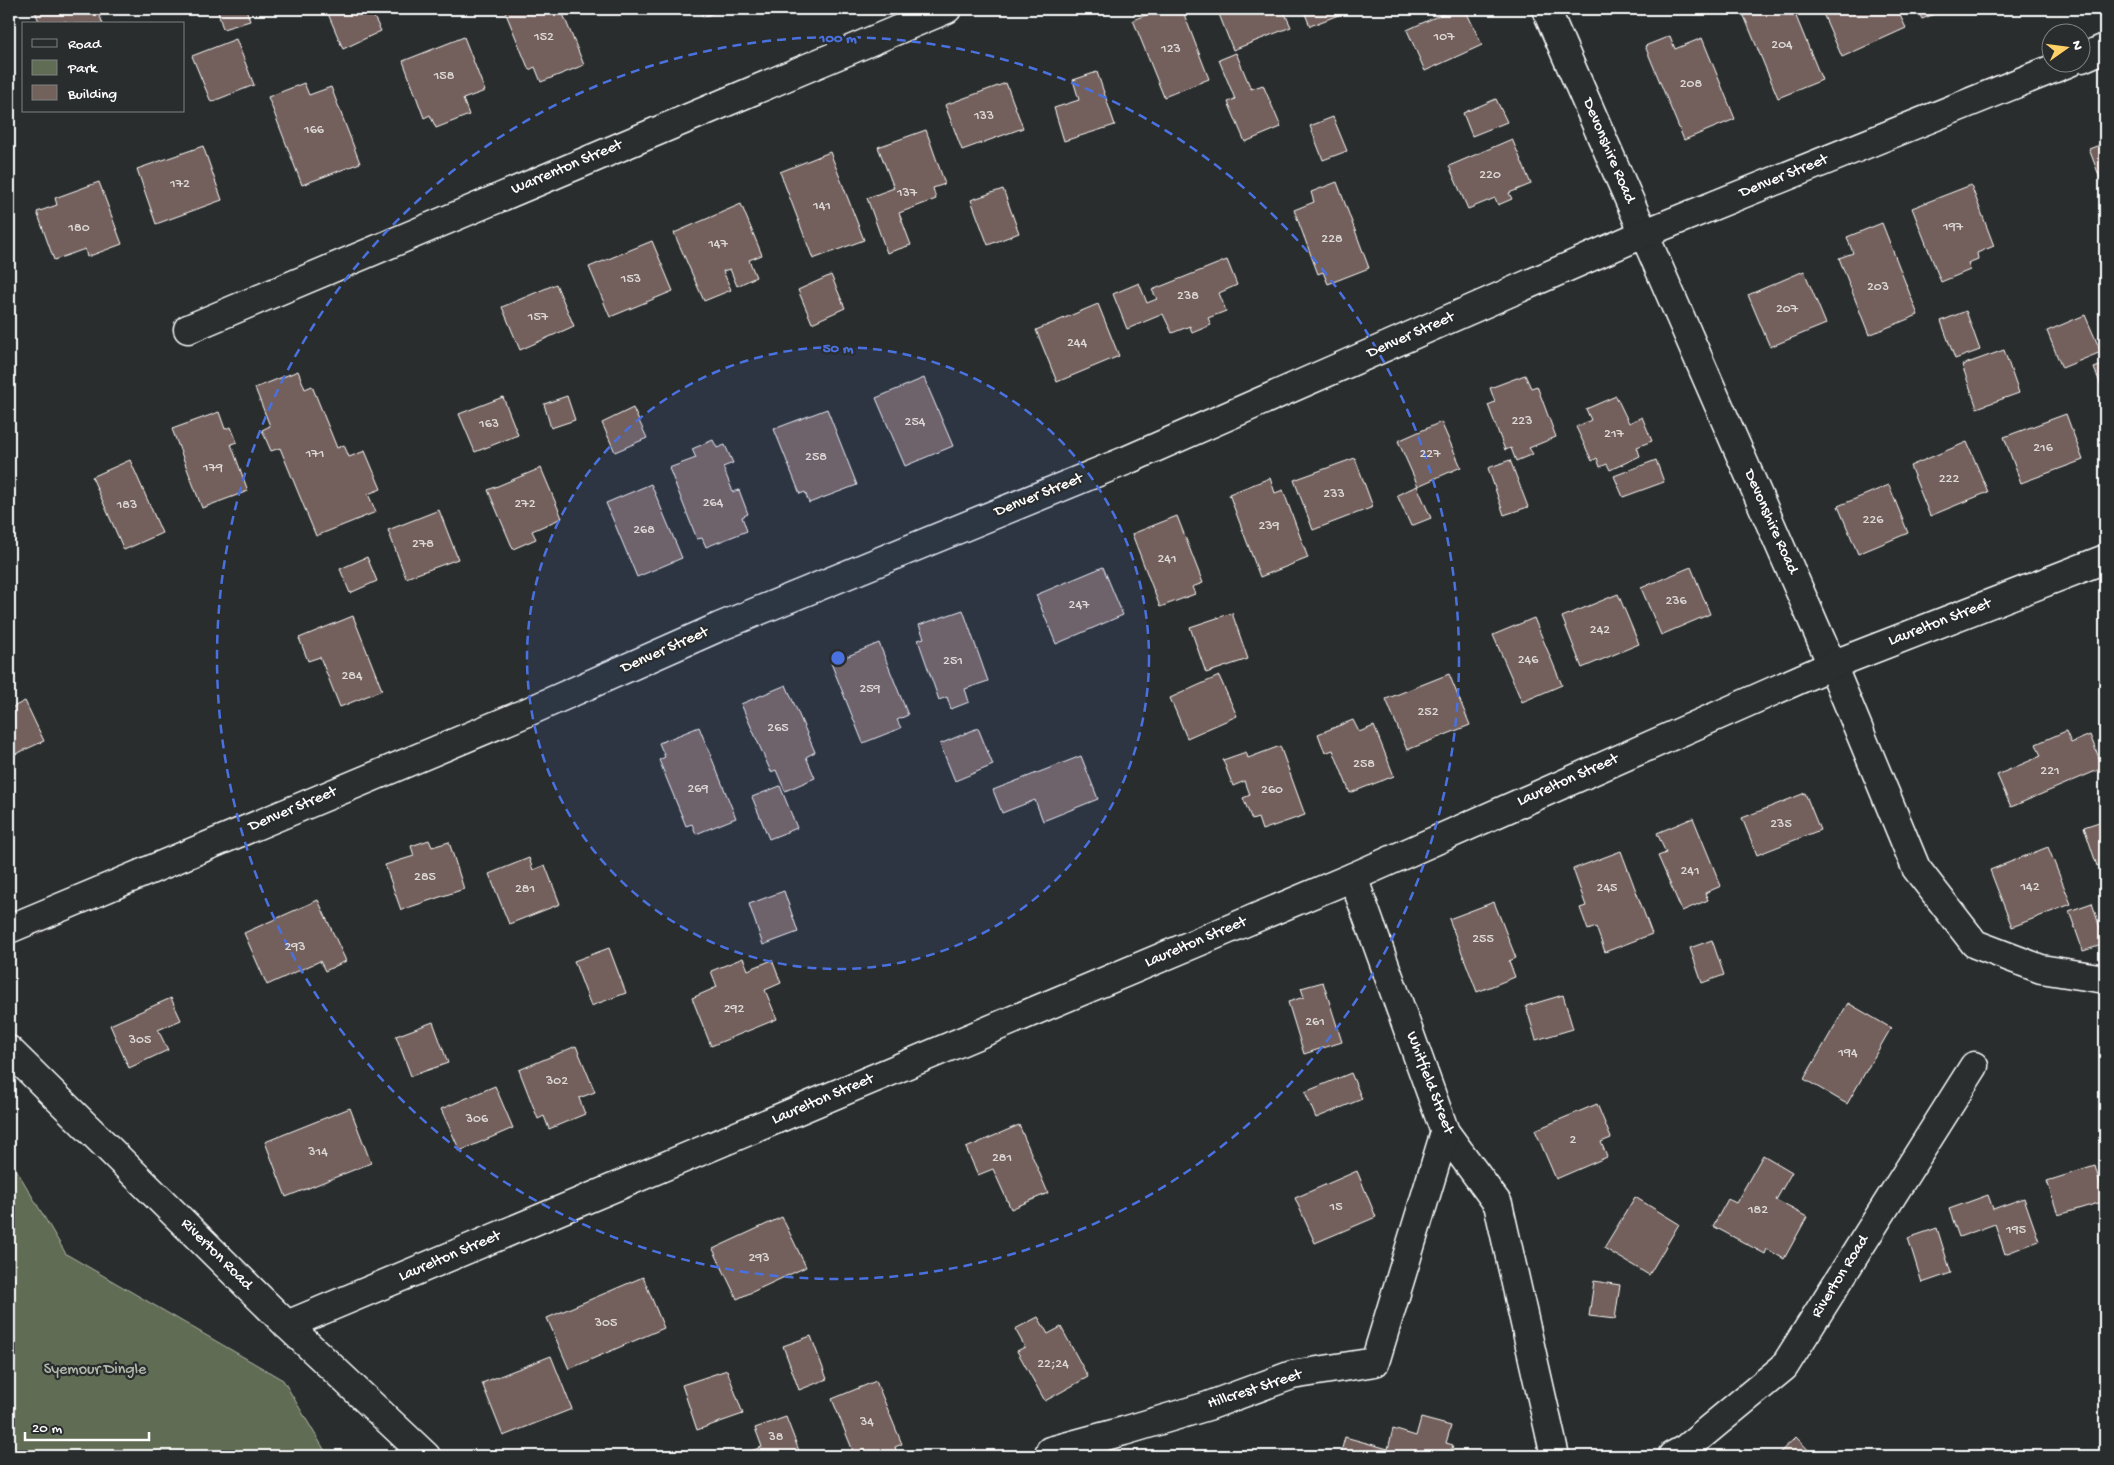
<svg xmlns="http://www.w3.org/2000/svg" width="2114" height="1465" font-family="'Gochi Hand',sans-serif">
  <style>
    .green { fill: #606c53; stroke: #b0b6a9 }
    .building { fill: #73615b; stroke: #fff }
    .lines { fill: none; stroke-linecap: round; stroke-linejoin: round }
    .street-casing { stroke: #fff; stroke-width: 31 }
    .street { stroke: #2a2d2e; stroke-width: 28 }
    .ring { fill: none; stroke: #4a71e0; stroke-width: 2.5; stroke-dasharray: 9 6 }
    .labels { text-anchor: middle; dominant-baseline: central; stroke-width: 4.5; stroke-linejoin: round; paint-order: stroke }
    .number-label { font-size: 14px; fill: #dcd8d6 }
    .street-label { font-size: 16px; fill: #fff; stroke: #2a2d2e }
    .park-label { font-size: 16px; fill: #b0b6a9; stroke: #2a2d2e }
    .centre { fill: #4a71e0; stroke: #2a2d2e; stroke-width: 2.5 }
    .ring-label { font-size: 15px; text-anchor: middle; font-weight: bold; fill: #4a71e0; stroke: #2a2d2e; stroke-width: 4.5; stroke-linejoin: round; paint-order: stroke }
  </style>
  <rect width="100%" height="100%" fill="#2a2d2e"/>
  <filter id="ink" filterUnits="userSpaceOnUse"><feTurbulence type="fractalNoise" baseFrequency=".02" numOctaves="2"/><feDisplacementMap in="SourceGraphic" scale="10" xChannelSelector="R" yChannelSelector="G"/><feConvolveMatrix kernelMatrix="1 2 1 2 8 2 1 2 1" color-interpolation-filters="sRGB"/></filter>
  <g filter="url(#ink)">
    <!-- green -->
    <path class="green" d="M9 1157 66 1254 283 1380 328 1456H9Z"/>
    <!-- building -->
    <g class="building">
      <path d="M34 9H97L103 24H67L66 21 59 24H40Z"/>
      <path d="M217 9H246L250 21 223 29Z"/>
      <path d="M326 9H370L381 31 343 49Z"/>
      <path d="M504 9H561L584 65 541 82 535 67 529 70Z"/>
      <path d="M700 9H718L719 11 703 17Z"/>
      <path d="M1161 9H1182L1209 79 1164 97 1133 20Z"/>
      <path d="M1217 9H1283L1291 27 1233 50Z"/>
      <path d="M1303 9H1354L1310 26Z"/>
      <path d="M1453 9H1465L1482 45 1425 71 1407 30Z"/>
      <path d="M1747 9H1793L1822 80 1778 98 1742 11Z"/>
      <path d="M1821 9H1897L1906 28 1842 57Z"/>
      <path d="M1917 9H1947L1922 19Z"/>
      <path d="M1670 36 1675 49 1702 38 1735 119 1684 140 1645 46Z"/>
      <path d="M464 37 485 91 463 99 469 115 436 128 430 115 424 118 403 61Z"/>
      <path d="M236 39 254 85 211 102 192 56Z"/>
      <path d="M1236 53 1251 89 1263 85 1281 127 1245 142 1228 102 1235 99 1219 60Z"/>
      <path d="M1097 72 1115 125 1064 141 1054 108 1079 100 1073 80Z"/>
      <path d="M304 83 309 95 331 87 360 163 302 185 268 97Z"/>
      <path d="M1006 83 1023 128 962 150 945 105Z"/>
      <path d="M1496 99 1507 122 1472 136 1463 113Z"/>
      <path d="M1333 117 1347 151 1323 160 1310 126Z"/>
      <path d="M926 130 945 184 933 188 936 199 899 213 911 245 887 253 867 198 894 188 878 147Z"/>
      <path d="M1512 139 1531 184 1509 193 1512 199 1498 205 1495 198 1468 209 1449 166Z"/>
      <path d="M2105 143V191L2089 149Z"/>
      <path d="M203 146 222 200 156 224 137 169Z"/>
      <path d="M830 152 864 240 813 259 780 172Z"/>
      <path d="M99 182 122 244 87 257 85 249 54 260 37 212 57 205 55 198Z"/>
      <path d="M1337 182 1369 268 1328 284 1323 272 1318 274 1294 210 1314 202 1311 192Z"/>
      <path d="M1971 185 1994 246 1977 253 1978 259 1968 263 1970 270 1941 282 1912 208Z"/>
      <path d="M1003 189 1019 233 988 245 971 200Z"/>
      <path d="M741 204 762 255 749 260 756 277 737 286 730 269 723 271 731 290 704 301 674 233Z"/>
      <path d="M1882 223 1918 315 1869 335 1839 258 1853 253 1847 237Z"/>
      <path d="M652 241 673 291 610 317 589 267Z"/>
      <path d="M1227 260 1237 285 1219 293 1226 311 1208 318 1211 325 1192 333 1190 326 1172 333 1163 314 1127 329 1113 294 1139 283 1147 303 1157 299 1152 290Z"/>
      <path d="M1804 271 1826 324 1770 347 1748 295Z"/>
      <path d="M831 275 845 308 812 323 798 290Z"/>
      <path d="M556 284 574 326 520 350 502 307Z"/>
      <path d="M1098 304 1119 356 1057 382 1036 330Z"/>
      <path d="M1966 311 1980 350 1955 359 1941 321Z"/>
      <path d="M2085 315 2101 352 2062 368 2047 331Z"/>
      <path d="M2004 350 2019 393 1977 408 1962 365Z"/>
      <path d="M2105 364V395L2094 368Z"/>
      <path d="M298 371 305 389 312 386 337 448 344 445 349 457 365 451 381 489 368 494 376 512 316 536 280 448 271 451 262 430 270 426 255 388Z"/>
      <path d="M1525 375 1531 388 1537 386 1556 437 1529 448 1533 454 1516 461 1511 448 1505 450 1488 405 1495 402 1490 388Z"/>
      <path d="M924 378 953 446 905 466 876 398Z"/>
      <path d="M567 396 575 420 551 428 544 404Z"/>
      <path d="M1616 396 1629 423 1642 417 1652 441 1637 447 1640 456 1610 470 1607 464 1600 467 1597 458 1592 461 1576 427 1591 420 1586 409Z"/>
      <path d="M503 397 518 435 475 452 459 414Z"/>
      <path d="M633 408 647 438 615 452 602 423Z"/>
      <path d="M827 409 857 485 809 503 805 492 800 494 774 429Z"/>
      <path d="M219 412 225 429 231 427 237 442 231 444 248 491 202 508 172 429Z"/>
      <path d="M2066 414 2083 460 2021 483 2004 437Z"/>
      <path d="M1441 422 1461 467 1418 486 1398 441Z"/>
      <path d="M713 440 717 448 725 445 733 463 723 467 733 492 739 490 748 514 742 517 747 531 706 547 702 538 697 539 669 468 696 458 692 449Z"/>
      <path d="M1967 442 1988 492 1930 516 1910 466Z"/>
      <path d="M1355 458 1373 507 1313 530 1294 480Z"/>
      <path d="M130 460 162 533 124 550 92 477Z"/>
      <path d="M1510 460 1528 507 1504 515 1488 468Z"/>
      <path d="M1656 460 1664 482 1623 497 1614 476Z"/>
      <path d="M541 468 562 518 532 531 536 539 513 549 488 490Z"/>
      <path d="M1270 478 1275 493 1283 490 1308 558 1260 577 1229 494Z"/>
      <path d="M651 484 682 558 637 577 606 503Z"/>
      <path d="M1889 485 1908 533 1858 554 1838 506Z"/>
      <path d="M1417 486 1431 518 1411 526 1397 495Z"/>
      <path d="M439 510 458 559 406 578 388 530Z"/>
      <path d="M1177 516 1203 583 1192 587 1195 594 1160 607 1132 534Z"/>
      <path d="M367 557 377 581 350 593 340 569Z"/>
      <path d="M1103 567 1123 615 1056 644 1036 595Z"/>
      <path d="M1691 567 1710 614 1661 635 1641 588Z"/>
      <path d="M1618 594 1639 644 1582 668 1562 617Z"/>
      <path d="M963 610 988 681 965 689 969 702 951 709 947 697 939 700 918 640 924 638 919 625Z"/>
      <path d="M1232 613 1248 659 1206 673 1190 627Z"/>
      <path d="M353 616 382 690 340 707 320 657 308 661 299 638Z"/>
      <path d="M1534 618 1562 685 1522 702 1493 635Z"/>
      <path d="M879 643 908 715 897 720 901 728 863 743 831 663Z"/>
      <path d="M1449 674 1470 725 1407 750 1386 699Z"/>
      <path d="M1219 676 1237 716 1187 738 1170 698Z"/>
      <path d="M786 685 815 752 806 757 815 778 785 791 776 770 771 772 741 704Z"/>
      <path d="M25 701 44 741 9 757V709Z"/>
      <path d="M1353 720 1359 732 1374 726 1394 776 1350 793 1333 750 1325 753 1318 734Z"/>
      <path d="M699 727 736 818 696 834 692 824 686 826 659 760 665 757 659 743Z"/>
      <path d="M978 728 993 765 955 781 940 744Z"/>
      <path d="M2066 731 2071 743 2090 735 2103 768 2011 807 1997 775 2041 756 2036 744Z"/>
      <path d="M1280 746 1305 815 1262 830 1258 818 1252 820 1243 798 1250 795 1245 781 1233 786 1223 760 1246 752 1248 758Z"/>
      <path d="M1081 756 1098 799 1043 821 1035 800 1002 813 993 790Z"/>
      <path d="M780 786 797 828 769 839 752 797Z"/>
      <path d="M1805 793 1820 830 1757 855 1742 818Z"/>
      <path d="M1693 818 1721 886 1705 893 1708 900 1682 911 1658 856 1666 853 1657 833Z"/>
      <path d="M2105 820V864L2097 866 2084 827Z"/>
      <path d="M429 840 432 847 449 842 464 889 401 910 385 865 414 856 411 846Z"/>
      <path d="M2048 847 2071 904 2012 927 1990 870Z"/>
      <path d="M1621 851 1652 934 1605 952 1596 927 1588 930 1580 908 1586 906 1573 869Z"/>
      <path d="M529 858 533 870 545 865 560 904 509 924 489 874Z"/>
      <path d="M784 891 798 932 763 945 749 904Z"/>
      <path d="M318 900 346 961 325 971 320 961 267 985 244 933Z"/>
      <path d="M1494 902 1516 958 1509 961 1515 977 1477 992 1449 919Z"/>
      <path d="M2092 903 2105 944 2083 951 2069 911Z"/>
      <path d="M1712 940 1724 975 1702 983 1690 948Z"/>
      <path d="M609 948 626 993 591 1006 574 961Z"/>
      <path d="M743 958 748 970 772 960 781 983 765 990 777 1019 711 1046 692 998 717 987 711 971Z"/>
      <path d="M1323 982 1342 1042 1304 1054 1288 1002 1304 997 1301 988Z"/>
      <path d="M1563 995 1573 1029 1536 1040 1526 1006Z"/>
      <path d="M171 998 181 1020 158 1030 168 1050 129 1068 110 1025Z"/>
      <path d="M1848 1003 1891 1028 1847 1104 1804 1079Z"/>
      <path d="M433 1022 448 1063 411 1076 396 1036Z"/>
      <path d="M576 1046 595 1092 579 1098 585 1114 549 1129 544 1116 538 1119 519 1070Z"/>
      <path d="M1351 1073 1362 1099 1316 1118 1305 1092Z"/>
      <path d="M495 1086 513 1128 460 1151 441 1109Z"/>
      <path d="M1597 1104 1611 1138 1601 1142 1607 1157 1556 1179 1535 1130Z"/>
      <path d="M350 1108 371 1163 286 1197 265 1142Z"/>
      <path d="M1019 1125 1048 1193 1011 1209 993 1169 978 1175 966 1148Z"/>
      <path d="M1763 1155 1792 1172 1776 1200 1807 1217 1784 1259 1767 1249 1765 1254 1713 1226 1728 1199 1736 1203Z"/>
      <path d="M2095 1166 2105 1201 2058 1215 2047 1181Z"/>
      <path d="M1357 1171 1376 1217 1315 1243 1295 1198Z"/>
      <path d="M1988 1195 1993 1209 2024 1198 2039 1241 2005 1254 1995 1224 1959 1237 1949 1209Z"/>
      <path d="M1635 1197 1679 1224 1649 1275 1604 1248Z"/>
      <path d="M782 1217 806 1267 737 1299 713 1249Z"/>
      <path d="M1937 1228 1951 1273 1922 1283 1908 1238Z"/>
      <path d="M643 1277 664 1328 569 1369 547 1318Z"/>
      <path d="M1594 1281 1620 1285 1615 1319 1589 1316Z"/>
      <path d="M1038 1317 1048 1334 1061 1327 1088 1377 1045 1401 1017 1351 1025 1347 1015 1329Z"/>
      <path d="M811 1336 827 1379 799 1390 783 1346Z"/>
      <path d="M551 1356 572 1409 503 1436 482 1383Z"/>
      <path d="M727 1370 743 1414 697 1430 682 1385Z"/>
      <path d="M876 1381 902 1444 895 1447 898 1456H855L832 1399Z"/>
      <path d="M786 1417 801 1456H737L762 1447 755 1428Z"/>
      <path d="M1421 1418 1451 1426 1446 1443 1453 1445 1450 1456H1340L1345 1437 1388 1449 1393 1429 1416 1436Z"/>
      <path d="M1796 1437 1814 1456H1776Z"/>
    </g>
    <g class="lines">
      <defs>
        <g id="street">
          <path d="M1546 9 1832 665 1916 868 1975 944 2041 969 2105 979"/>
          <path d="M2082 58 2105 48"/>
          <path d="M188 329 947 9"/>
          <path d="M1353 877 1445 1132 1498 1204 1555 1456"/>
          <path d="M9 929 523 714 719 627 1125 461 1643 234 2070 62"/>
          <path d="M9 1050 287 1325 426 1456"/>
          <path d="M287 1325 1353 877 1832 665 2105 559"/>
          <path d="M1050 1451 1124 1431 1208 1406 1292 1375 1375 1362 1445 1132"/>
          <path d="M1672 1456 1685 1449 1784 1367 1974 1066"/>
        </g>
      </defs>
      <!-- street casing -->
      <use href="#street" class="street-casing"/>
      <!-- street -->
      <use href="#street" class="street"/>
    </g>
  </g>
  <!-- distance rings -->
  <circle cx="838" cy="658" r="311" fill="#4a71e0" fill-opacity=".12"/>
  <g class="ring">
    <circle cx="838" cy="658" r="311"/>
    <circle cx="838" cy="658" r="621"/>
  </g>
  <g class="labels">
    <!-- number labels -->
    <g class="number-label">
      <text x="544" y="37">152</text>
      <text x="1444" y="37">107</text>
      <text x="1782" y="45">204</text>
      <text x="1171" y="49">123</text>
      <text x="444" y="76">158</text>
      <text x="1691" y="84">208</text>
      <text x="984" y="116">133</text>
      <text x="314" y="130">166</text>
      <text x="1490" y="175">220</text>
      <text x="180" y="184">172</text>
      <text x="907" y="193">137</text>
      <text x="822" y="206">141</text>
      <text x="1953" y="227">197</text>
      <text x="79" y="228">180</text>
      <text x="1332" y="239">228</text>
      <text x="718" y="244">147</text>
      <text x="631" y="279">153</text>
      <text x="1878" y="287">203</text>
      <text x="1188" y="296">238</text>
      <text x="1787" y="309">207</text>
      <text x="538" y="317">157</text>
      <text x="1077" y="343">244</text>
      <text x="1522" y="421">223</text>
      <text x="915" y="422">254</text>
      <text x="489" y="424">163</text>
      <text x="1614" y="434">217</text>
      <text x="2043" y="448">216</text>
      <text x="315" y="454">171</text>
      <text x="1430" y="454">227</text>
      <text x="816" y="457">258</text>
      <text x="213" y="468">179</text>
      <text x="1949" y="479">222</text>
      <text x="1334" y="494">233</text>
      <text x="713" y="503">264</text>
      <text x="525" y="504">272</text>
      <text x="127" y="505">183</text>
      <text x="1873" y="520">226</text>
      <text x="1269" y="526">239</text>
      <text x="644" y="530">268</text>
      <text x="423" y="544">278</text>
      <text x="1167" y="559">241</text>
      <text x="1676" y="601">236</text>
      <text x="1079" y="605">247</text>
      <text x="1600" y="630">242</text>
      <text x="1528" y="660">246</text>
      <text x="953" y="661">251</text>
      <text x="352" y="676">284</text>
      <text x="870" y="689">259</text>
      <text x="1428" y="712">252</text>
      <text x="778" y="728">265</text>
      <text x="1364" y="764">258</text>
      <text x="2050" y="771">221</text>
      <text x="698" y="789">269</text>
      <text x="1272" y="790">260</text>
      <text x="1781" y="824">235</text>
      <text x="1690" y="871">241</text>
      <text x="425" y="877">285</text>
      <text x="2030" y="887">142</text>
      <text x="1607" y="888">245</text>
      <text x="525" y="889">281</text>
      <text x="1483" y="939">255</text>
      <text x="295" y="947">293</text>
      <text x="734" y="1009">292</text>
      <text x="1315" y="1022">261</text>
      <text x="140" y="1040">305</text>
      <text x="1848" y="1053">194</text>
      <text x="557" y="1081">302</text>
      <text x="477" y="1119">306</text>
      <text x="1573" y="1140">2</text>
      <text x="318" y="1152">314</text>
      <text x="1002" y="1158">281</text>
      <text x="1336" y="1207">15</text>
      <text x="1758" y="1210">182</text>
      <text x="2016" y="1230">195</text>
      <text x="759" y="1258">293</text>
      <text x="606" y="1323">305</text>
      <text x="1053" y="1364">22;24</text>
      <text x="867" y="1422">34</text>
      <text x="776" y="1437">38</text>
    </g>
    <!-- street labels -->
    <g class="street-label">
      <text transform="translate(1608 151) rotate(67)">Devonshire Road</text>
      <text transform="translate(567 168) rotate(-23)">Warrenton Street</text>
      <text transform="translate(1784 177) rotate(-22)">Denver Street</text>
      <text transform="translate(1411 336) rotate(-24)">Denver Street</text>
      <text transform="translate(1039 496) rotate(-22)">Denver Street</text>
      <text transform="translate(1770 522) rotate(66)">Devonshire Road</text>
      <text transform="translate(1940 623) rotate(-21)">Laurelton Street</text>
      <text transform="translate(665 651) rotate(-24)">Denver Street</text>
      <text transform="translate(1568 781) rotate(-24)">Laurelton Street</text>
      <text transform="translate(293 810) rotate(-23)">Denver Street</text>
      <text transform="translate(1196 943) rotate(-23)">Laurelton Street</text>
      <text transform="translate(1429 1083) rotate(69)">Whitfield Street</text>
      <text transform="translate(823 1100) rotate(-23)">Laurelton Street</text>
      <text transform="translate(216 1255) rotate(45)">Riverton Road</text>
      <text transform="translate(450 1257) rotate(-23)">Laurelton Street</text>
      <text transform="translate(1841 1277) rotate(-58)">Riverton Road</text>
      <text transform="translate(1255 1390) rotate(-18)">Hillcrest Street</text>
    </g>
    <!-- park labels -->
    <g class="park-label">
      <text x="95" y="1370">Syemour Dingle</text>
    </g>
  </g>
  <circle cx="838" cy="658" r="8" class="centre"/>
  <g class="ring-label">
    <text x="838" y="42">100 m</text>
    <text x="838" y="352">50 m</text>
  </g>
  <!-- margin -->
  <rect width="2114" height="1465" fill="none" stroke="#2a2d2e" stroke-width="30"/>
  <rect x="15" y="15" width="2084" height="1435" fill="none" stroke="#fff" stroke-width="2" filter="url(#ink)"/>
  <!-- legend -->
  <rect x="22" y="22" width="162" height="90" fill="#2a2d2e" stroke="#7f8182"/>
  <rect x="32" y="39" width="25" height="8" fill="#2a2d2e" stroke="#7f8182"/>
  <text x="68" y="48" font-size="15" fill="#ffffff">Road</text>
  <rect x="32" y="60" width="25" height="15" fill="#606c53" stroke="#7f8182"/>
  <text x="68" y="72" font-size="15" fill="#ffffff">Park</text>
  <rect x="32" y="85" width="25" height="15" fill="#73615b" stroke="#7f8182"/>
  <text x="68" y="98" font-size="15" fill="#ffffff">Building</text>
  <!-- north arrow -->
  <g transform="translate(2066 48) rotate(76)"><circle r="24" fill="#2a2d2e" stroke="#7f8182"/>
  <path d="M0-4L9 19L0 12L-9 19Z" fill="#ffd166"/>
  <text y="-8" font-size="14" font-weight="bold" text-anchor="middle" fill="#ffffff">N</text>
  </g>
  <!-- scale -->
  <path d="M25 1432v8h124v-8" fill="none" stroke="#ffffff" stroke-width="2.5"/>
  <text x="32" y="1432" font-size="15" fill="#ffffff" stroke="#2a2d2e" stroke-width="4" paint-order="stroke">20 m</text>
</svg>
